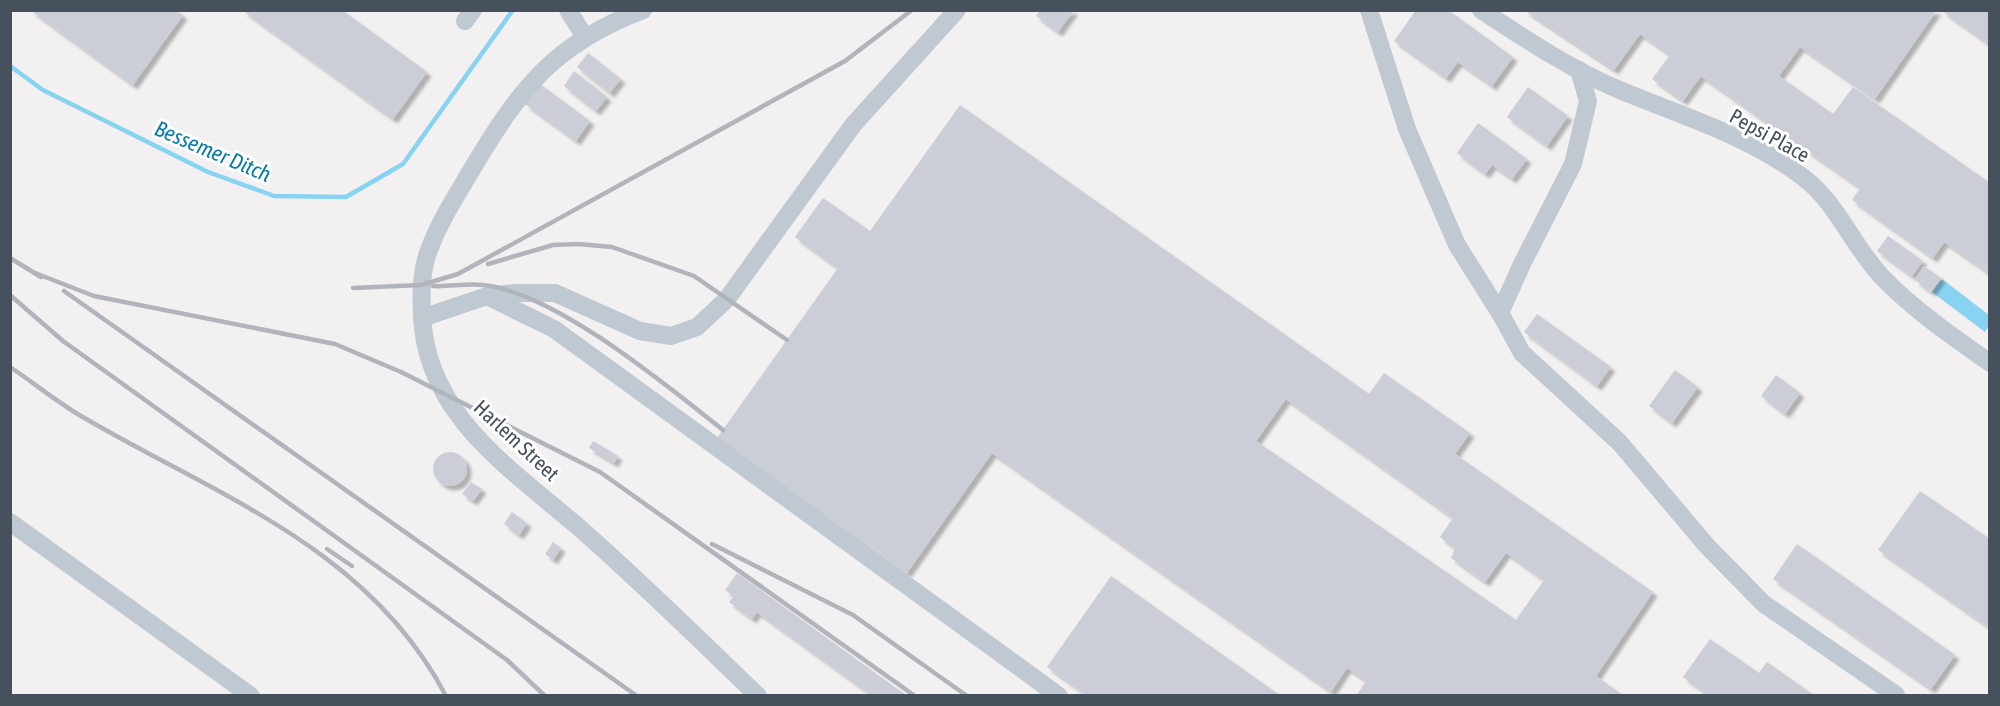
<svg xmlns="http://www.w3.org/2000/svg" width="2000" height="706" font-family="'Asap Condensed',sans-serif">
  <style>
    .water { fill: #87d3f1 }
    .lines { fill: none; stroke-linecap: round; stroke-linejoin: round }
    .stream { stroke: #87d3f1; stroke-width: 4.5 }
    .building { fill: #cbced6; fill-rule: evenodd; filter: url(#shadow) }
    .minor { stroke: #c0c9d2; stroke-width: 18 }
    .rail { stroke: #b2b4bb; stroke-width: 4.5 }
    .labels { text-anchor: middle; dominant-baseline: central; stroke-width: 6; stroke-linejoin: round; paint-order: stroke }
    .street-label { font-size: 21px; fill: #47515e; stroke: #fff }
    .water-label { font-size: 22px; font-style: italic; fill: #067cab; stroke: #fff }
  </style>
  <defs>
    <filter id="shadow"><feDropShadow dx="4.5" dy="4.5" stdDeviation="1.5" flood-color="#0004"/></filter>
  </defs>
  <rect width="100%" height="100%" fill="#f2f0f0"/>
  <!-- water -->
  <path class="water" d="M1942 279 1989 315V326L1985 332 1932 292Z"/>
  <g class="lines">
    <!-- stream -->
    <path class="stream" d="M10 66 43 90 208 172 274 196 346 197 403 164 513 10"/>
  </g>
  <!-- building -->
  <g class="building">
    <path d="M30 10H176L183 15 133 85Z"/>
    <path d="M242 10H342L427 72 393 119Z"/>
    <path d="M1040 10H1074L1058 32 1036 16Z"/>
    <path d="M1416 10H1448L1513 57 1492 86 1458 62 1446 78 1394 41Z"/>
    <path d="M1524 10H1937L1875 99 1800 47 1779 76 1833 114 1853 87 1990 183V274L1944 242 1933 258 1852 200 1860 188 1701 76 1683 101 1652 79 1670 55 1640 34 1614 70Z"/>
    <path d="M1941 10H1990V45Z"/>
    <path d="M588 53 621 79 610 93 577 67Z"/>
    <path d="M574 71 607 97 596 111 564 86Z"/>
    <path d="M540 84 590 121 576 141 525 104Z"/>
    <path d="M1528 87 1568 116 1547 146 1507 117Z"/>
    <path d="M960 105 1369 394 1384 373 1470 433 1455 454 1653 592 1596 676 1624 696H1356L1366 681 1347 668 1331 692 992 453 907 573 717 438 838 268 795 237 823 198 870 231ZM1286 399 1453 518 1440 537 1455 548 1451 558 1485 582 1506 553 1544 580 1516 620 1256 441Z"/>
    <path d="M1478 123 1527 159 1512 179 1492 165 1485 174 1457 153Z"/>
    <path d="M1888 236 1923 261 1912 276 1877 251Z"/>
    <path d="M1924 266 1941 278 1931 292 1915 280Z"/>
    <path d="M1537 314 1611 367 1597 386 1524 332Z"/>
    <path d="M1675 370 1698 387 1672 423 1649 406Z"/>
    <path d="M1776 375 1800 393 1785 414 1761 396Z"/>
    <path d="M593 441 618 456 614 463 589 448Z"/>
    <circle cx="450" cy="469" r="17"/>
    <path d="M471 482 482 489 473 501 462 494Z"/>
    <path d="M1920 491 1990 539V628L1878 550Z"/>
    <path d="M512 512 527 523 519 535 504 524Z"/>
    <path d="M553 542 561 548 553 560 545 554Z"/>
    <path d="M1797 544 1955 655 1931 689 1773 579Z"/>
    <path d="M737 573 907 696H873L757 612 752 619 729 602 734 596 725 590Z"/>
    <path d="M1111 576 1281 696H1088L1047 667Z"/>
    <path d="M1710 639 1759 673 1767 662 1815 696H1710L1683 677Z"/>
  </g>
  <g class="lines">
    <!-- minor -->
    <g class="minor">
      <path d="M568 10 585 37"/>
      <path d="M643 10C553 44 520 89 472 169 457 195 439 222 429 250 421 271 421 292 422 314 425 416 513 470 583 531 643 584 700 640 758 696"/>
      <path d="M1369 10 1407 129 1457 245 1503 318"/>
      <path d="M1481 10C1524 38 1567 67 1615 88 1678 115 1749 135 1804 178 1838 204 1853 247 1883 278 1914 310 1953 337 1990 363"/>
      <path d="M465 21 473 10"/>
      <path d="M1579 70 1588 101 1573 164 1522 264 1500 313 1522 353 1620 443 1707 546 1764 604 1896 695"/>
      <path d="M487 296 554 329 1059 696"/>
      <path d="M422 318 487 296 516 293H555L640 331 671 336 697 327 727 299 853 125 957 10"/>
      <path d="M10 522 251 696"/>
    </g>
    <!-- rail -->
    <g class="rail">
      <path d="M10 258 41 277"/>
      <path d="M488 264 553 245 578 244 612 247 694 276 787 340"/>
      <path d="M35 273 94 296 335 344 401 372 600 472 915 696"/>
      <path d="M433 286C449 287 467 283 483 285 554 292 666 385 723 430"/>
      <path d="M353 288 421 285 458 274 845 61 912 10"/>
      <path d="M64 291 637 696"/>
      <path d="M10 295 63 341 507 660 545 696"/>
      <path d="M10 367C34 383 57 402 81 416 217 496 368 547 446 696"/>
      <path d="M712 544 853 615 967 696"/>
      <path d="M327 549 352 566"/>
    </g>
  </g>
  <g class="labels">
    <!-- street labels -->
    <g class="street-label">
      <text transform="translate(1770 135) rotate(29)">Pepsi Place</text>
      <text transform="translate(517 440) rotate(43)">Harlem Street</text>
    </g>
    <!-- water labels -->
    <g class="water-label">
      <text transform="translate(213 151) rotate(23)">Bessemer Ditch</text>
    </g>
  </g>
  <!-- border -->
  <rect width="2000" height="706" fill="none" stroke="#47515e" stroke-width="24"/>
</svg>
